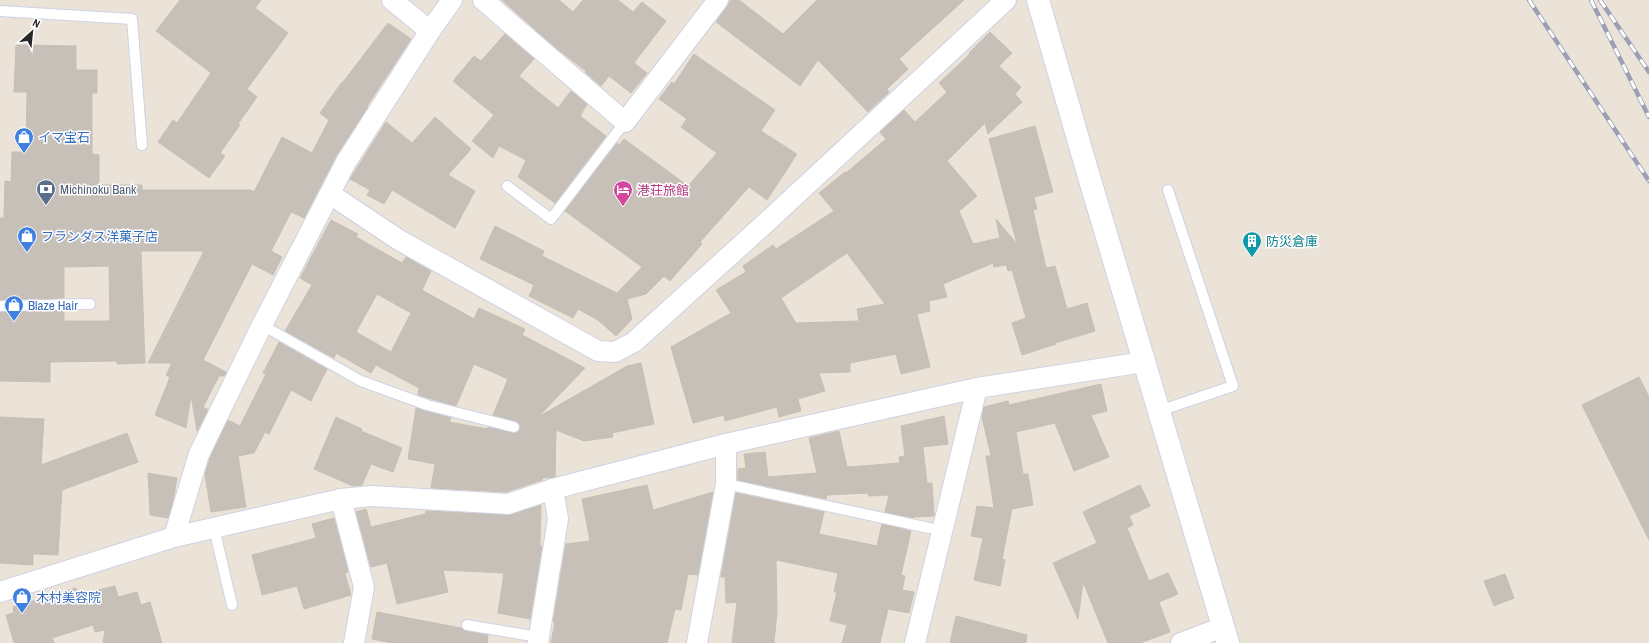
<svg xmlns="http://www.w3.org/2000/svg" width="1649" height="643" font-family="'Archivo Narrow','Noto Sans JP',sans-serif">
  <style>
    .building { fill: #c7c0b8; stroke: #c7bfb2; fill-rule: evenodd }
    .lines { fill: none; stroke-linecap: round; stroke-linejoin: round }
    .service-casing { stroke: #cdd2e3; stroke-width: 12 }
    .minor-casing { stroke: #cdd2e3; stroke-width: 22 }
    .tertiary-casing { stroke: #cdd2e3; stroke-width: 24 }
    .service { stroke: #fff; stroke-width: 10 }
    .minor { stroke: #fff; stroke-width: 20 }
    .tertiary { stroke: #fff; stroke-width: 22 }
    .rail-casing { stroke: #9a9fb4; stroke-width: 4.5 }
    .rail { stroke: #fff; stroke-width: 3; stroke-dasharray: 9; stroke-linecap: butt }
    .labels { text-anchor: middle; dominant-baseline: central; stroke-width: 3; stroke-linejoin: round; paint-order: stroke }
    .shop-label { font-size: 13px; fill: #366cbe; stroke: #fff; text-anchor: start }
    .service-label { font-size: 13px; fill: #4e5e75; stroke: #fff; text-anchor: start }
    .hotel-label { font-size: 13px; fill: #b23c85; stroke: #fff; text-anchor: start }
    .culture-label { font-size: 13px; fill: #0d838f; stroke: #fff; text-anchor: start }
  </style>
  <rect width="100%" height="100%" fill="#ece3d8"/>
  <!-- building -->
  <g class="building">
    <path d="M180 0H261L255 8 288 33 247 89 257 97 238 124 240 125 220 153 225 156 209 178 158 142 173 120 177 123 211 73 156 31Z"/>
    <path d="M502 0H559L573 12 583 0H618L633 12 642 2 666 21 634 63 647 73 631 93 609 76 601 86 585 72 586 71 556 48Z"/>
    <path d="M731 0H739L783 34 817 0H964L899 59 908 69 887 89 889 92 868 112 818 60 800 86 716 22Z"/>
    <path d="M388 23 411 39 367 106 368 107 336 156 304 218 291 212 271 251 282 257 273 275 252 264 203 360 226 372 224 376H219L203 407 208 410 197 431 191 395 186 428 155 415 170 377 166 375 172 363H148L204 251H141L145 363 117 364V361L50 362V382L0 381V312L64 311V321H110L109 266 64 267V298L0 300V218H4L5 181 11 182 12 152H26L27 92H14L16 45 76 46V70H97V93H92V154L99 155V185H142V190H251L254 192 282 137 312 153 329 120 320 113 342 82H343Z"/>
    <path d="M990 32 1012 53 999 66 1021 87 1015 94 1022 102 988 134 985 123 947 161 977 196 959 211 973 244 1000 238 996 219 1017 244 989 139 1035 126 1053 192 1034 197 1037 209 1033 210 1046 268 1055 266 1067 309 1087 303 1095 331 1055 343 1056 344 1022 355 1012 323 1026 318 1012 270 1008 271 1006 265 994 267 993 263 943 284 947 297 929 301 930 311 917 314 930 367 901 374 896 354 850 363V372L819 373 825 391 798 399 801 411 779 417 777 407 725 421 724 415 693 423 671 347 731 313 716 290 746 272 743 266 773 245 776 249 834 211 819 193 845 172 846 173 886 139 880 132 904 110 915 122 947 92 939 83 970 54 969 53ZM847 253 885 304 857 309 859 321 796 323 781 298Z"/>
    <path d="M505 34 534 59 519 76 558 108 571 91 587 104 580 116 606 136 555 203 518 177 526 160 499 146 493 158 472 141 494 115 453 81 474 56 481 61Z"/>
    <path d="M694 54 775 110 761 131 797 154 767 200 749 187 700 242 702 244 670 281 664 276 646 294 627 299 632 319 616 336 598 320 578 309 573 318 529 296 534 285 480 259 495 226 544 251 542 256 617 293 642 267 565 211 617 143 619 145 624 139 688 186 717 153 681 127 687 119 659 99 672 82 674 84Z"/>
    <path d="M435 117 471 149 448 175 475 191 455 228 392 190 384 204 367 195 370 190 350 179 386 122 412 143Z"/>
    <path d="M331 220 358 234 356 237 402 263 406 257 431 271 422 290 474 319 479 308 525 329 522 335 585 368 538 417 627 366 641 363 654 424 612 433 613 437 584 441 556 430 555 477 542 478V480L506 492 431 488 435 464 408 459 416 408 451 418 449 422 487 429 488 427 516 433 520 428 518 422 493 415 508 379 474 364 456 406 418 395 419 388 376 365 371 373 336 353 334 358 285 331 312 285 300 278ZM377 294 411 313 391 352 356 332Z"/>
    <path d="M279 342 327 369 311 401 291 390 269 434 265 432 254 453 238 456 246 507 211 512 205 475 210 458 228 420 240 426 266 374 263 373Z"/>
    <path d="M1639 377 1649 397V540L1582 405Z"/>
    <path d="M1101 384 1107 411 1091 415 1109 457 1074 471 1055 423 1016 432 1023 474H1028L1033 505 1012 509 1002 559 1005 560 1000 586 974 580 983 538 971 536 977 506 994 508 986 456H991L982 417 984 407 1008 401 1009 405Z"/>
    <path d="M944 416 948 444 923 447 927 483H932L934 516 914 517V518L885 512 889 495 869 496 868 493 827 495 826 499 738 480V469L746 468 744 454 765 452 768 477 817 473 809 438 839 431 847 467 900 463 899 457 905 456 901 426Z"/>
    <path d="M0 417 44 419 41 465 127 433 138 462 62 490 58 555 33 554V565L0 563Z"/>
    <path d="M336 417 362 429 361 431 402 448 393 472 371 464 362 485 353 486 314 469Z"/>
    <path d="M148 473 177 478 173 501 168 518 150 515Z"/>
    <path d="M647 485 653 510 713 492 698 575 688 574 681 610 675 609 667 643H551L555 622H553L566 544 590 541 582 499Z"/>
    <path d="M1140 485 1150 506 1129 516 1133 525 1127 528 1149 581 1168 573 1178 594 1159 602 1170 632 1140 643H1108L1083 582 1078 619 1053 563 1097 543 1083 512Z"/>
    <path d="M736 493 824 512 819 534 877 546 882 524 911 531 901 575 905 576 902 590 914 592 909 613 888 609 880 643H842L847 625 830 621 837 592H834L838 573 776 560 777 612 774 643H732L737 602 726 603 725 577H721Z"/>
    <path d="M541 505 540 546H542L530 619 498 613 504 573 443 570 448 592 397 604 387 563 371 567 356 512 366 509 371 527 425 514 426 511 508 515Z"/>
    <path d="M334 518 348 572 345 573 351 595 304 609 297 586 262 595 252 555 316 538 312 524Z"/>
    <path d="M1505 574 1514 598 1494 606 1484 581Z"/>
    <path d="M115 586 118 597 137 592 141 605 150 602 162 643H103L105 630 95 632 93 625 52 638 54 643H14L6 615 14 613 13 607 76 588 78 595Z"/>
    <path d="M377 612 461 628 466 631 488 635 487 643H391L372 639Z"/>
    <path d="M956 616 1027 635 1026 643H950Z"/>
  </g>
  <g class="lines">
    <defs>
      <g id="service">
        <path d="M0 11 132 19 142 145"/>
        <path d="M507 186 551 219 625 122"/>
        <path d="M0 306 90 304"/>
        <path d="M262 325 361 381 427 405 514 427"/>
        <path d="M1159 411 1233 386 1168 190"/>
        <path d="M726 484 943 531"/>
        <path d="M214 528 232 605"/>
        <path d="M467 625 538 637"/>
      </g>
      <g id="minor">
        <path d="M392 0 430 31"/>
        <path d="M483 0 625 122 718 0"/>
        <path d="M330 194 399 240 598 351 615 352 634 342 758 230 1006 0"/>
        <path d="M341 499 364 587 354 643"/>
        <path d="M174 537 199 454 262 325 346 162 430 31 452 0"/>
        <path d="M0 592 174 537 341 499 372 496 508 504 553 489 726 444 977 388 1144 362"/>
        <path d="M538 643 558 519 553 489"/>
        <path d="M697 643 726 484V444"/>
        <path d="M915 643 977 388"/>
        <path d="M1181 643 1223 627"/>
      </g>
      <path id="tertiary" d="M1038 0 1087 170 1228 643"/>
    </defs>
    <!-- service casing -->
    <use href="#service" class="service-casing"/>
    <!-- minor casing -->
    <use href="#minor" class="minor-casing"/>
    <!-- tertiary casing -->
    <use href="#tertiary" class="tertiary-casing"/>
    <!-- service -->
    <use href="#service" class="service"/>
    <!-- minor -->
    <use href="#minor" class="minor"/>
    <!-- tertiary -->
    <use href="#tertiary" class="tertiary"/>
    <defs>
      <g id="rail">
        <path d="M1529 0 1649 181"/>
        <path d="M1591 0 1649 117"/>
        <path d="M1600 0 1649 72"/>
      </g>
    </defs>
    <!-- rail casing -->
    <use href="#rail" class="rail-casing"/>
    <!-- rail -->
    <use href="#rail" class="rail"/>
  </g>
  <!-- icons -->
  <defs>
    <symbol id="shop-pin" viewBox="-11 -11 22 30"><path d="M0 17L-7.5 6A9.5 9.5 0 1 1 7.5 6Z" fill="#3f7fe0" stroke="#fff"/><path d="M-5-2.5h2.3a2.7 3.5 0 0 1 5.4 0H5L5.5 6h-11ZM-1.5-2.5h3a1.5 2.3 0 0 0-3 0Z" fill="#fff"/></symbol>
    <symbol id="bank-pin" viewBox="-11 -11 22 30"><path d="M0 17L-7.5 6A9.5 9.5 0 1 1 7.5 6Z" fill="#5c6f8a" stroke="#fff"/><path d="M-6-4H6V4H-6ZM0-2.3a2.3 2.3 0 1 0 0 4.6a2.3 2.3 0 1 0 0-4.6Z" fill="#fff"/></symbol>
    <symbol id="hotel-pin" viewBox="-11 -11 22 30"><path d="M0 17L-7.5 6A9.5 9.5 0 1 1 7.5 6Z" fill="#d1479c" stroke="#fff"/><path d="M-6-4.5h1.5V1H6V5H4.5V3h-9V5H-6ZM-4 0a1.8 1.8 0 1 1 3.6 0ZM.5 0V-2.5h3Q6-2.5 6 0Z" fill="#fff"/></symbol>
    <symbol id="building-pin" viewBox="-11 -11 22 30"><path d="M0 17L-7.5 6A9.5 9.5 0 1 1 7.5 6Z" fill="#0f9aa8" stroke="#fff"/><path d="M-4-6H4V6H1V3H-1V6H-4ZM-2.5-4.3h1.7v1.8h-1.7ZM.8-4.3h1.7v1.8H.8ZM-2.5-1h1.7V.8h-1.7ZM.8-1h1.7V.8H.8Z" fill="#fff"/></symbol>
  </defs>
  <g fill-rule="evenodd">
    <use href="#shop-pin" x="13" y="126" width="22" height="30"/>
    <use href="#bank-pin" x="35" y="178" width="22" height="30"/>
    <use href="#hotel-pin" x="612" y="179" width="22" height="30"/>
    <use href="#shop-pin" x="16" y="225" width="22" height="30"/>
    <use href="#building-pin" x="1241" y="230" width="22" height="30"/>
    <use href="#shop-pin" x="3" y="294" width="22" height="30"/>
    <use href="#shop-pin" x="11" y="586" width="22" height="30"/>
  </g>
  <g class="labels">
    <!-- shop labels -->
    <g class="shop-label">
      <text x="38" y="137">イマ宝石</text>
      <text x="41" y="236">フランダス洋菓子店</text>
      <text x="28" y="305">Blaze Hair</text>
      <text x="36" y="597">木村美容院</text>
    </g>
    <!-- service labels -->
    <g class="service-label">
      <text x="60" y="189">Michinoku Bank</text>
    </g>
    <!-- hotel labels -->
    <g class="hotel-label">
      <text x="637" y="190">港荘旅館</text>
    </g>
    <!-- culture labels -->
    <g class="culture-label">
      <text x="1266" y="241">防災倉庫</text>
    </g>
  </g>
  <!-- north arrow -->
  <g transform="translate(32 32) rotate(27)" stroke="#ffffff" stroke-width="3" paint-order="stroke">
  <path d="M0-3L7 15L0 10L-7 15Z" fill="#282828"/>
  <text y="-6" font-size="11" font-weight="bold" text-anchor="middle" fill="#282828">N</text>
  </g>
</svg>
